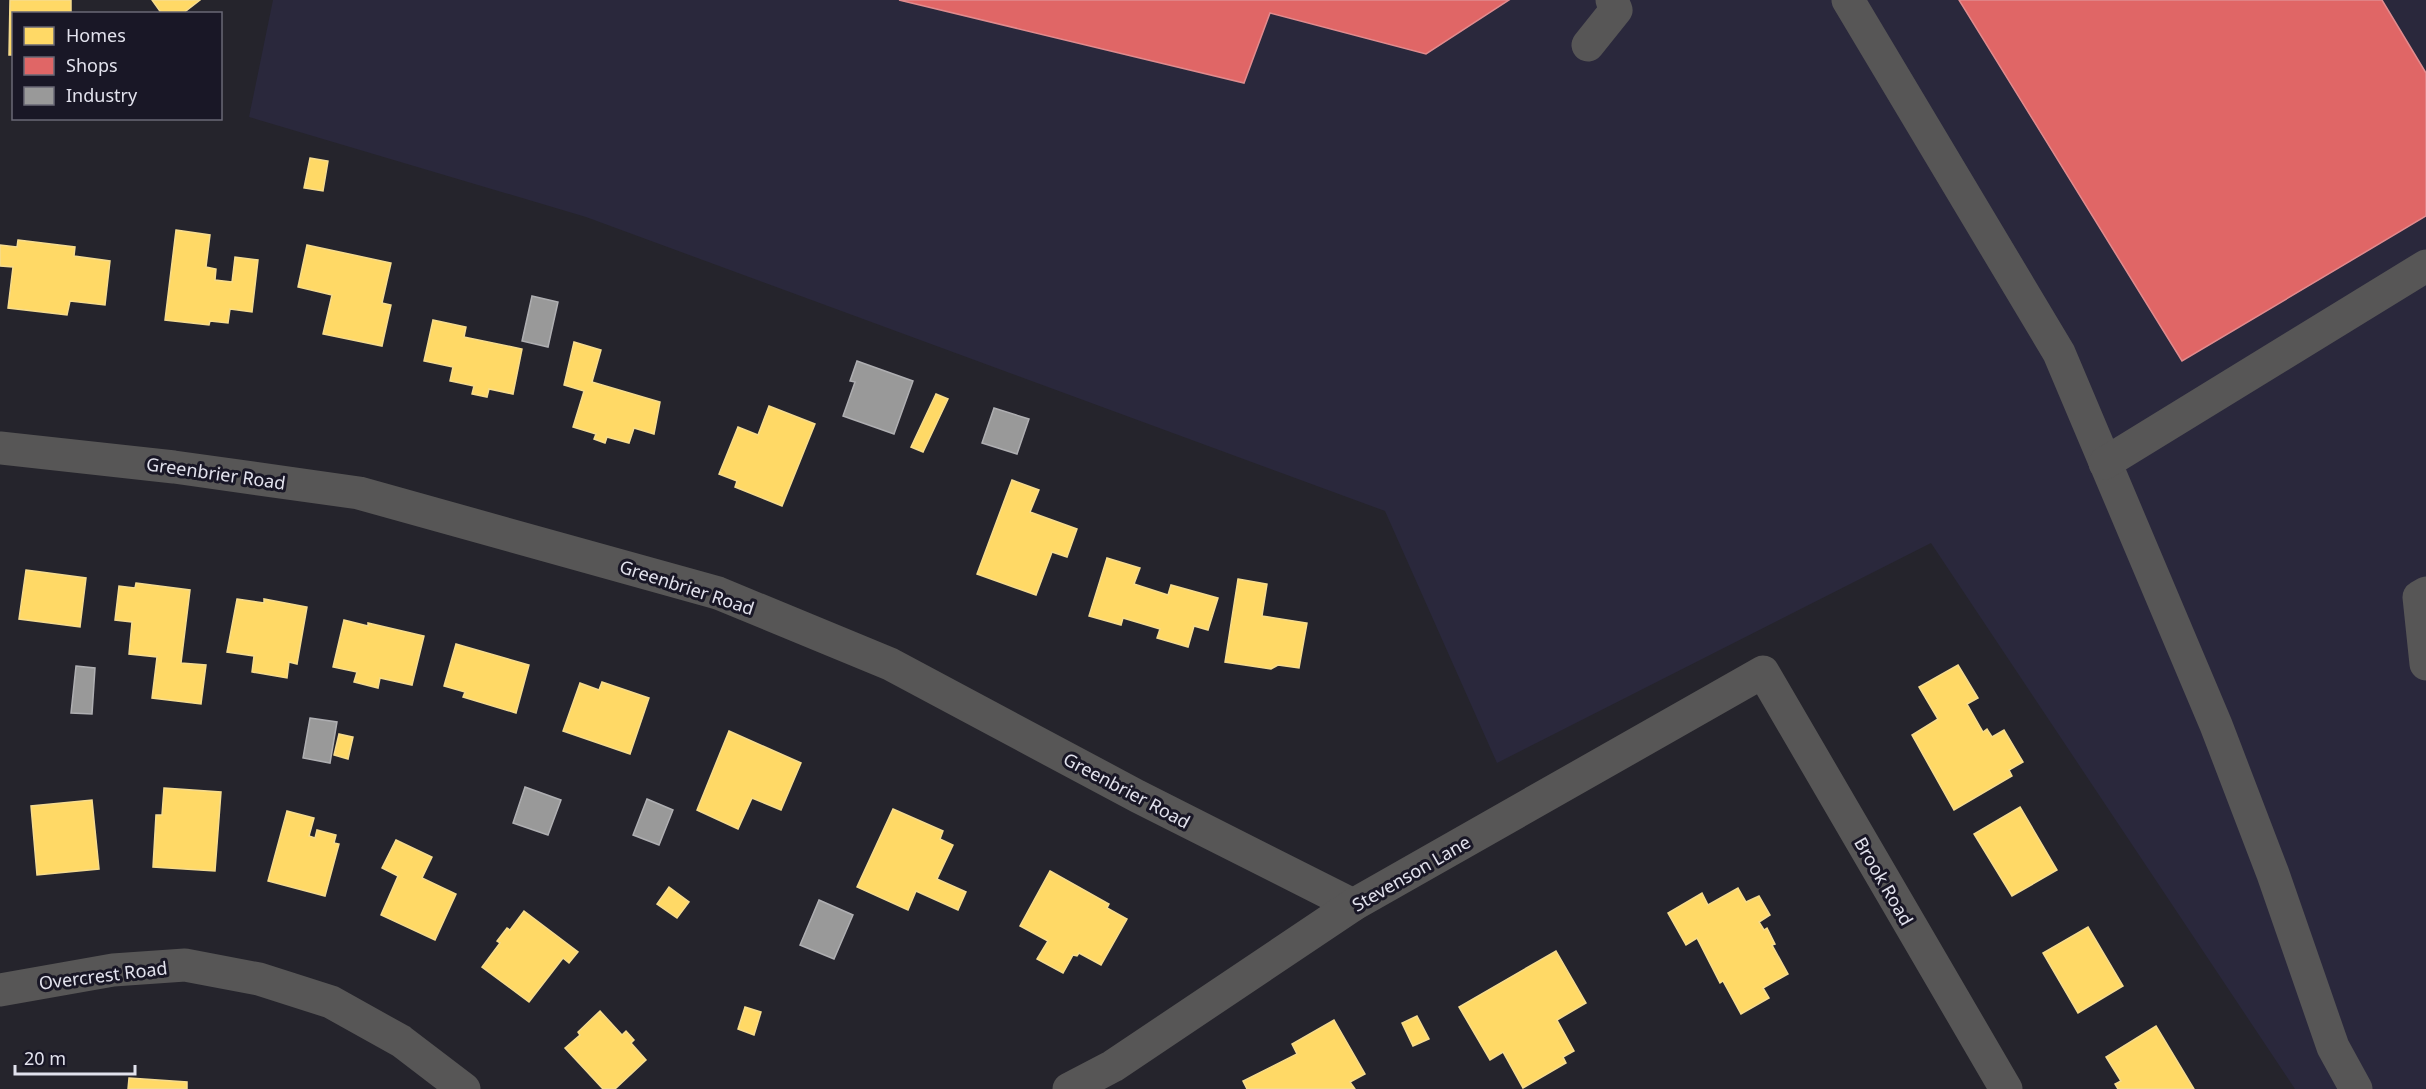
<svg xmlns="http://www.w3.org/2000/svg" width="2426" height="1089" font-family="'Noto Sans',sans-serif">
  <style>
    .built { fill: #2a283c }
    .homes { fill: #ffd966; stroke: #f6dc8e; stroke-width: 1.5 }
    .shops { fill: #e06666; stroke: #e18b8e; stroke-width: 1.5 }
    .industry { fill: #999; stroke: #afafb2; stroke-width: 1.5 }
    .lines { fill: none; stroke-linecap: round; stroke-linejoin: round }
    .minor { stroke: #575656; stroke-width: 33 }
    .labels { text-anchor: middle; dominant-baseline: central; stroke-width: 6; stroke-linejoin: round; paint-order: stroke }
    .street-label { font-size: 18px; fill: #e2e2ed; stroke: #191726 }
  </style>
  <rect width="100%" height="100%" fill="#25242c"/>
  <!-- built -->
  <path class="built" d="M273 0H2426V1089H2295L1931 543 1497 763 1385 511 586 217 249 117Z"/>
  <!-- homes -->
  <g class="homes">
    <path d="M10 0H71V14H14V55H9Z"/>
    <path d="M152 0H200L182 14H162Z"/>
    <path d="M310 158 328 161 323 191 304 188Z"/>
    <path d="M176 230 210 235 206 267 216 269 215 280 232 282 235 257 258 260 252 312 230 309 228 323 210 321 209 325 165 320Z"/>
    <path d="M18 240 75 247 74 256 110 261 105 305 70 301 67 315 8 308 13 267 0 266V245L17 247Z"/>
    <path d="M307 245 391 263 382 303 391 305 382 346 323 334 332 295 298 287Z"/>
    <path d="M433 320 466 327 464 337 522 349 513 394 489 389 487 397 472 394 474 386 450 381 453 367 424 361Z"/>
    <path d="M574 342 601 350 592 382 660 402 654 434 634 428 629 443 607 437 605 443 594 439 596 434 573 427 584 391 564 385Z"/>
    <path d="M936 394 948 399 923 452 911 447Z"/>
    <path d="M769 406 815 424 782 506 735 487 737 481 719 474 738 427 758 435Z"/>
    <path d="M1012 480 1039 490 1030 512 1077 529 1067 557 1052 552 1036 595 977 574Z"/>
    <path d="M1107 558 1140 568 1134 584 1168 595 1171 585 1218 598 1208 630 1194 626 1188 647 1157 638 1160 629 1123 618 1121 625 1089 616Z"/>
    <path d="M26 570 86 578 80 627 19 619Z"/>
    <path d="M1238 579 1267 584 1262 616 1307 623 1299 668 1278 665 1271 669 1225 662Z"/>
    <path d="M136 583 190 590 181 663 206 665 201 704 152 698 157 657 129 654 132 622 115 620 119 586 135 588Z"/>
    <path d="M237 599 264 603V599L307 607 297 664 289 662 287 678 252 672 254 656 227 652Z"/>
    <path d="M344 620 368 626V623L424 636 412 685 380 678 378 688 354 682 357 672 333 667Z"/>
    <path d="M456 644 529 665 516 713 463 697 465 692 444 686Z"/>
    <path d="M1958 665 1978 698 1967 704 1983 732 1987 729 1992 737 2004 730 2023 762 2009 770 2012 776 1954 810 1912 735 1938 719 1919 687Z"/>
    <path d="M602 682 649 698 630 754 563 731 580 683 599 690Z"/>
    <path d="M729 731 801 763 781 810 752 798 738 829 697 810Z"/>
    <path d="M339 734 353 737 348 759 334 755Z"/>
    <path d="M164 788 221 792 215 871 153 867 156 815H162Z"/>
    <path d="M92 800 99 869 37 875 31 806Z"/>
    <path d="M2020 807 2057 870 2012 896 1974 834Z"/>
    <path d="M893 809 943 831 940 839 953 845 937 879 966 892 958 910 916 891 908 910 857 887Z"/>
    <path d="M287 811 314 818 309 836 315 838 317 830 336 835 334 843 339 844 325 896 268 881Z"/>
    <path d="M396 840 432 857 422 878 456 894 435 940 381 915 398 876 382 868Z"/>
    <path d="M1050 871 1109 904 1107 908 1127 919 1101 965 1079 953 1077 956 1073 955 1063 973 1037 959 1048 941 1020 926Z"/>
    <path d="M669 887 689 902 677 918 657 904Z"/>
    <path d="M1738 888 1746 902 1759 896 1770 915 1759 922 1764 930 1767 928 1775 944 1772 945 1788 974 1763 988 1769 998 1741 1014 1723 981 1720 983 1697 938 1686 945 1668 913 1702 893 1708 905Z"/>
    <path d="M524 911 578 952 569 963 563 958 529 1002 482 967 500 943 497 941 507 928 510 930Z"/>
    <path d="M2088 927 2123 986 2078 1013 2043 953Z"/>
    <path d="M1556 951 1586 1003 1557 1020 1574 1051 1563 1057 1566 1063 1523 1088 1503 1052 1490 1060 1459 1007Z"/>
    <path d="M745 1007 761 1012 754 1035 738 1029Z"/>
    <path d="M600 1011 622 1035 626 1031 634 1040 631 1043 646 1060 615 1089H603L565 1048 580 1035 578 1032Z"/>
    <path d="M1417 1016 1429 1039 1413 1046 1402 1023Z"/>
    <path d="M1334 1020 1365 1074 1350 1082 1355 1089H1247L1243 1081 1297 1054 1292 1044Z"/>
    <path d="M2156 1026 2194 1089H2118L2115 1084 2121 1081 2106 1057Z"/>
    <path d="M129 1078 187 1082V1089H128Z"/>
  </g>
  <!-- shops -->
  <g class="shops">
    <path d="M899 0H1509L1426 54 1270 13 1244 83Z"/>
    <path d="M1959 0H2382L2426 73V216L2182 361Z"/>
  </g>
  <!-- industry -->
  <g class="industry">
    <path d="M532 296 558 302 548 347 522 341Z"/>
    <path d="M857 361 913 381 894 434 843 416 855 382 850 381Z"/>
    <path d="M994 408 1029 419 1017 454 982 443Z"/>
    <path d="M76 666 95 668 92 714 71 713Z"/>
    <path d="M310 718 337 722 330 763 303 758Z"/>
    <path d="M525 787 561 800 548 835 513 823Z"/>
    <path d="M647 799 673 810 659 845 633 835Z"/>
    <path d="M819 900 853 915 834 959 800 945Z"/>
  </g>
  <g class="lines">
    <!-- minor -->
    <g class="minor">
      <path d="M1848 0 2059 353 2216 725 2273 874 2333 1047 2356 1089"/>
      <path d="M1588 45 1616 10 1612 0"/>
      <path d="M0 448 174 467 359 493 718 593 890 664 1137 796 1353 905"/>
      <path d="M2105 463 2426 266"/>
      <path d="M2426 593 2419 597 2426 664"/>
      <path d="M0 990 113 970 185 965 259 979 331 1002 401 1041 464 1089"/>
      <path d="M1069 1089 1113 1066 1353 905 1763 672 2006 1089"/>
    </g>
  </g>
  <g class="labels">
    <!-- street labels -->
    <g class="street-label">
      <text transform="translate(216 473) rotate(8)">Greenbrier Road</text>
      <text transform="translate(687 587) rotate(18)">Greenbrier Road</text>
      <text transform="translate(1127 790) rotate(28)">Greenbrier Road</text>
      <text transform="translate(1411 873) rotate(-30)">Stevenson Lane</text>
      <text transform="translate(1884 881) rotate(60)">Brook Road</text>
      <text transform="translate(103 975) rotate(-7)">Overcrest Road</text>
    </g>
  </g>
  <!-- legend -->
  <rect x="12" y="12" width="210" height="108" fill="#191726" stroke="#696876" stroke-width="1.5"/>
  <rect x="24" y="27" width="30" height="18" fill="#ffd966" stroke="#696876" stroke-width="1.5"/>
  <text x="66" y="42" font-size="18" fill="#e2e2ed">Homes</text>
  <rect x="24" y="57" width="30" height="18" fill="#e06666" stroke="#696876" stroke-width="1.5"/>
  <text x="66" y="72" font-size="18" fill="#e2e2ed">Shops</text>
  <rect x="24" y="87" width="30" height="18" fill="#999999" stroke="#696876" stroke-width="1.5"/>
  <text x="66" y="102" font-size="18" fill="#e2e2ed">Industry</text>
  <!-- scale -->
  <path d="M15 1065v9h120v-9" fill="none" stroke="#e2e2ed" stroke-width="3"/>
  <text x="24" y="1065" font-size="18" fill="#e2e2ed" stroke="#191726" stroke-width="4.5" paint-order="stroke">20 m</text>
</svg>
